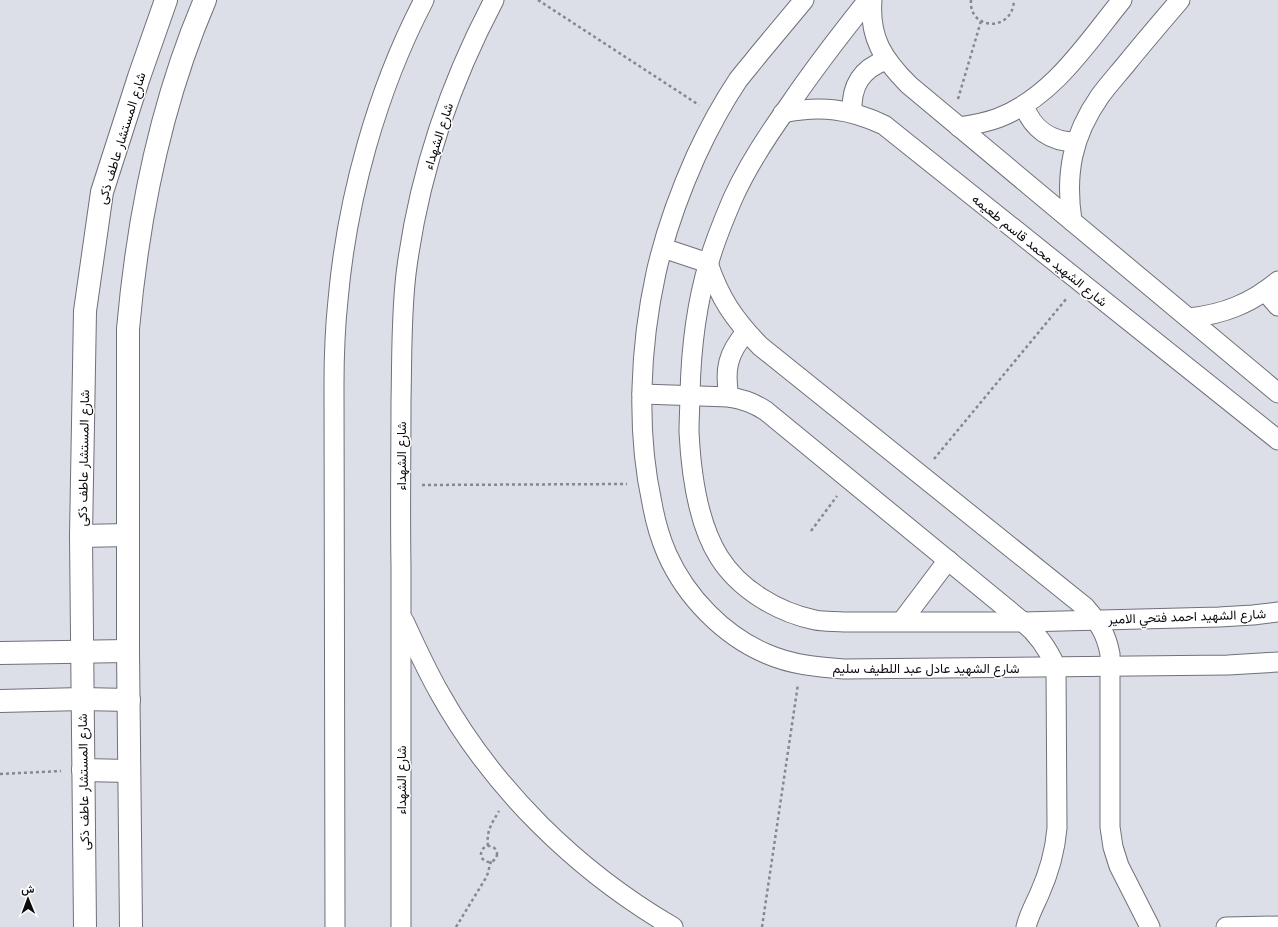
<svg xmlns="http://www.w3.org/2000/svg" width="1278" height="927" font-family="Inter,Vazirmatn,sans-serif">
  <style>
    .lines { fill: none; stroke-linecap: round; stroke-linejoin: round }
    .minor-casing { stroke: #6f717a; stroke-width: 21 }
    .tertiary-casing { stroke: #6f717a; stroke-width: 24 }
    .path { stroke: #87888e; stroke-width: 2.5; stroke-dasharray: 3 3; stroke-linecap: butt }
    .minor { stroke: #fff; stroke-width: 19 }
    .tertiary { stroke: #fff; stroke-width: 22 }
    .labels { text-anchor: middle; dominant-baseline: central; stroke-width: 3; stroke-linejoin: round; paint-order: stroke }
    .street-label { font-size: 13px; fill: #0b0b0e; stroke: #fff }
  </style>
  <rect width="100%" height="100%" fill="#dddfe8"/>
  <g class="lines">
    <defs>
      <g id="minor">
        <path d="M804 0C789 18 774 36 759 54 752 63 745 71 738 80 722 104 708 130 696 156 679 194 665 233 656 273 640 346 636 430 652 503 655 520 660 538 667 554 686 597 724 636 767 654 792 665 818 667 844 669L1228 665 1278 662"/>
        <path d="M868 0C840 35 813 70 788 107 767 136 748 165 733 198 724 219 715 240 709 262 696 305 691 349 690 394 690 406 689 419 689 432 691 472 697 522 719 557 739 589 777 612 815 620 824 622 835 621 845 622H1023L1219 617 1253 615 1278 612"/>
        <path d="M872 0C869 38 883 59 909 85L1278 393"/>
        <path d="M1024 105C1032 129 1051 142 1076 142"/>
        <path d="M852 112C851 86 861 69 886 60"/>
        <path d="M783 113C821 105 850 109 884 125L1278 440"/>
        <path d="M959 127C972 125 985 123 998 118 1053 97 1086 44 1122 0"/>
        <path d="M1072 221C1065 174 1072 136 1100 96 1108 85 1118 74 1127 63 1144 42 1162 21 1180 0"/>
        <path d="M663 248 708 263C720 299 734 319 760 346L1085 607C1099 623 1106 633 1110 654V827L1113 847 1119 866 1150 927"/>
        <path d="M1265 291 1278 306"/>
        <path d="M1189 318C1224 314 1250 304 1278 281"/>
        <path d="M642 394 729 397C743 399 754 403 766 411L1023 622C1039 635 1048 649 1056 667L1057 828C1055 852 1049 873 1039 895 1034 906 1029 915 1026 927"/>
        <path d="M729 397C724 369 728 353 746 332"/>
        <path d="M404 621C415 645 426 669 439 692 493 789 577 871 673 927"/>
        <path d="M902 621 948 560"/>
        <path d="M335 927 334 385C334 356 335 328 338 300 347 198 377 90 424 0"/>
        <path d="M401 927C401 807 401 687 401 567 400 512 401 457 401 401 402 359 401 316 406 274 418 178 449 85 494 0"/>
        <path d="M1226 927 1278 926"/>
      </g>
      <g id="tertiary">
        <path d="M81 536 128 535"/>
        <path d="M0 653 128 651"/>
        <path d="M0 701 82 699 129 700"/>
        <path d="M83 770 129 771"/>
        <path d="M85 927 81 536 85 311 102 192 139 77 166 0"/>
        <path d="M131 927 128 651V329C138 216 160 105 205 0"/>
      </g>
    </defs>
    <!-- minor casing -->
    <use href="#minor" class="minor-casing"/>
    <!-- tertiary casing -->
    <use href="#tertiary" class="tertiary-casing"/>
    <!-- path -->
    <g class="path">
      <path d="M538 0 699 105"/>
      <path d="M971 0C968 30 1013 33 1014 0"/>
      <path d="M958 99 981 21"/>
      <path d="M934 459 1067 298"/>
      <path d="M422 485 627 484"/>
      <path d="M811 531 837 496"/>
      <path d="M0 774 61 771"/>
      <path d="M488 846C486 831 492 823 499 811"/>
      <circle cx="489" cy="854" r="8"/>
      <path d="M456 927 487 876 491 861"/>
      <path d="M762 927 798 684"/>
    </g>
    <!-- minor -->
    <use href="#minor" class="minor"/>
    <!-- tertiary -->
    <use href="#tertiary" class="tertiary"/>
  </g>
  <g class="labels">
    <!-- street labels -->
    <g class="street-label">
      <text transform="translate(438 136) rotate(-72)">شارع الشهداء</text>
      <text transform="translate(121 138) rotate(-73)">شارع المستشار عاطف ذكى</text>
      <text transform="translate(1040 250) rotate(39)">شارع الشهيد محمد قاسم طعيمه</text>
      <text transform="translate(401 456) rotate(-90)">شارع الشهداء</text>
      <text transform="translate(83 458) rotate(-89)">شارع المستشار عاطف ذكى</text>
      <text transform="translate(1187 616) rotate(-2)">شارع الشهيد احمد فتحي الامير</text>
      <text x="926" y="668">شارع الشهيد عادل عبد اللطيف سليم</text>
      <text transform="translate(401 780) rotate(-90)">شارع الشهداء</text>
      <text transform="translate(83 782) rotate(-91)">شارع المستشار عاطف ذكى</text>
    </g>
  </g>
  <!-- north arrow -->
  <g transform="translate(28 899) rotate(359)" stroke="#ffffff" stroke-width="3" paint-order="stroke">
  <path d="M0-3L7 15L0 10L-7 15Z" fill="#0b0b0e"/>
  <text y="-6" font-size="11" font-weight="bold" text-anchor="middle" fill="#0b0b0e">ش</text>
  </g>
</svg>
